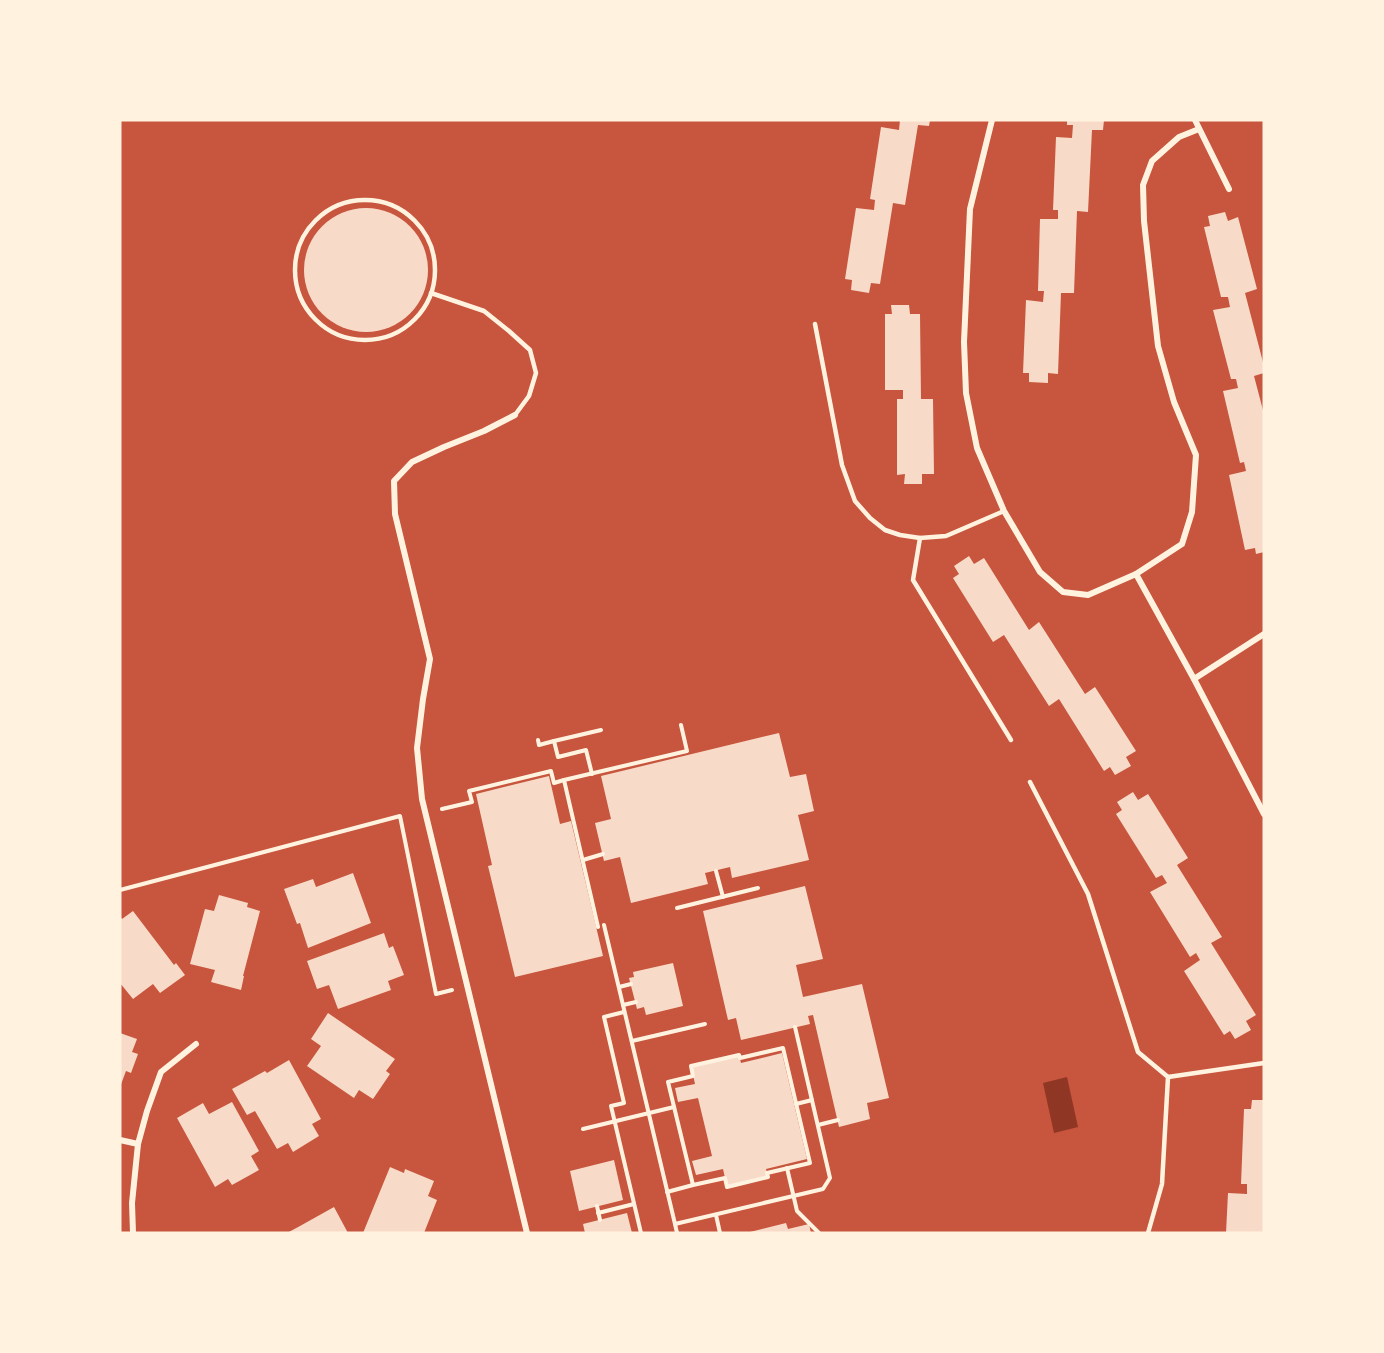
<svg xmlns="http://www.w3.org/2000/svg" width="1384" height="1353" font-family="Karla,sans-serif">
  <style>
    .water { fill: #8f3625 }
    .building { fill: #f7dbc8 }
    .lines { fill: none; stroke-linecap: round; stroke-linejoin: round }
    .path { stroke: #fff3e0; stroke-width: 4 }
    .service { stroke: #fff3e0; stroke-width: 4.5 }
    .minor { stroke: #fff3e0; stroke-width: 6 }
  </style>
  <rect width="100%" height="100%" fill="#c8553d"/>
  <!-- water -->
  <path class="water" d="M1067 1077 1078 1127 1054 1133 1043 1083Z"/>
  <!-- building -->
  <g class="building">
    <path d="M900 120H930L929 126 918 125 905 205 893 203 880 284 871 283 869 293 851 290 852 280 845 279 856 208 874 210 875 200 870 199 881 127 899 130Z"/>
    <path d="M1067 120H1104L1103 130H1092L1088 212 1077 211 1074 293H1061L1058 374 1048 373V383L1029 382V373H1023L1026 300 1043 302 1044 291H1038L1040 219H1058V210H1053L1056 137 1072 138 1073 125H1067Z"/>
    <circle cx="366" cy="270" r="62"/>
    <path d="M1225 212 1228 221 1238 217 1257 289 1245 293 1264 366V373L1254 376 1264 414V458H1263L1264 464V552L1256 554 1255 548 1245 550 1229 475 1246 471 1244 462 1240 463 1223 391 1238 388 1236 379H1231L1213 310 1230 307 1228 297H1221L1204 227 1210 226 1208 216Z"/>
    <path d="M891 305H909L910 314H920L921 399H933L934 474H922V484H904L905 474 897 475V399H903V390H885V314H892Z"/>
    <path d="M969 556 974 564 984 558 1029 630 1039 622 1085 694 1095 687 1136 751 1126 757 1131 766 1115 775 1110 767 1104 771 1059 699 1049 706 1004 635 993 642 953 578 959 574 954 566Z"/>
    <path d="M779 733 790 777 806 774 814 811 798 815 809 860 732 878 730 867 705 873 708 884 631 903 620 857 604 861 595 823 611 819 601 776Z"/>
    <path d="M549 776 560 824 571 821 603 956 515 977 488 866 492 865 476 794Z"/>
    <path d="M1133 792 1138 800 1148 794 1188 858 1177 865 1222 937 1211 943 1256 1015 1246 1021 1251 1030 1235 1039 1230 1031 1224 1035 1184 971 1200 960 1196 953 1190 957 1150 892 1167 883 1162 875 1156 878 1116 814 1122 810 1117 802Z"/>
    <path d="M353 873 371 923 308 948 300 923 297 924 284 889 313 879 316 887Z"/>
    <path d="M805 886 823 959 796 965 803 997 862 984 889 1098 867 1103 870 1119 839 1127 813 1015 808 1016 810 1024 741 1040 736 1018 728 1020 703 911Z"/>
    <path d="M219 895 248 903 247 907 260 911 243 976H244L241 990 211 982 215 970 190 964 205 909 214 911Z"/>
    <path d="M133 911 174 965 176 963 185 975 160 993 153 984 133 999 120 983V916L122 919Z"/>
    <path d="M384 933 389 948 393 946 404 975 388 981 391 990 338 1009 329 985 317 989 307 961Z"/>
    <path d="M673 963 683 1006 646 1015 644 1007 637 1009 629 978 634 977 633 972Z"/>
    <path d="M328 1013 395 1059 386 1071 390 1074 373 1099 359 1090 354 1098 307 1066 321 1046 311 1039Z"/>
    <path d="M120 1033 137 1039 132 1052 138 1054 131 1073 126 1071 120 1087Z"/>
    <path d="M782 1053 807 1159 766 1169 768 1177 727 1187 723 1169 696 1175 692 1161 712 1156 698 1098 678 1102 675 1088 695 1084 691 1066 739 1055 741 1063Z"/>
    <path d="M289 1060 321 1119 312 1124 319 1136 293 1152 288 1143 277 1149 255 1111 247 1115 232 1089 265 1071 267 1073Z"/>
    <path d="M1252 1100H1264V1233H1226L1228 1193 1247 1194V1184H1241L1244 1109H1251Z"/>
    <path d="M232 1102 259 1151 251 1156 259 1170 232 1185 228 1179 215 1187 177 1118 203 1103 209 1114Z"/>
    <path d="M614 1160 623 1200 579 1211 570 1171Z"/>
    <path d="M390 1167 404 1173 405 1169 434 1181 428 1196 437 1200 424 1233H363Z"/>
    <path d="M334 1207 348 1233H287L300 1226Z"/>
    <path d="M627 1213 632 1233H585L583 1224Z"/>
    <path d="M786 1223 788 1229 809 1224 811 1233H746Z"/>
  </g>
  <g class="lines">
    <!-- path -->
    <g class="path">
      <path d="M538 740 539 745 554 741"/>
      <path d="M592 774 586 750 558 757 554 741 601 730"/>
      <path d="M442 809 472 802 469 791 551 771 554 783 564 780"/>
      <path d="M583 860 603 854"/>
      <path d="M716 871 723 897"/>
      <path d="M120 890 400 816 436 994 452 990"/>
      <path d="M677 908 758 888"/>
      <path d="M604 925 675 1224 823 1189 830 1178 795 1027"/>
      <path d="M598 927 564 780 687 751 681 725"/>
      <path d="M619 987 631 984"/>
      <path d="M623 1005 636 1002"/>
      <path d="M624 1012 604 1017 624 1103 611 1106 641 1233"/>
      <path d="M632 1041 705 1024"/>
      <path d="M783 1048 810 1163 767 1173 768 1177 727 1187 725 1178 693 1185 668 1082 693 1076 691 1066 739 1055 740 1058Z"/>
      <path d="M796 1104 812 1100"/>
      <path d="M818 1125 838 1120"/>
      <path d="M583 1129 674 1107"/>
      <path d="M787 1168 797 1211 819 1233"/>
      <path d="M667 1192 693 1185"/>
      <path d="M597 1206 600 1220"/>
      <path d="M598 1213 634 1204"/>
      <path d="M716 1215 720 1233"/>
      <path d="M675 1224 677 1233"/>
    </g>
    <!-- service -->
    <g class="service">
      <circle cx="365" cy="270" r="70"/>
      <path d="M431 293 484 311 509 331 530 350 536 373 529 396 515 415"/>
      <path d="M815 324 842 465 855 501 870 518 885 530 900 535 920 538 946 536 1004 511"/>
      <path d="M920 538 913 580 1011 740"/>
      <path d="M1030 782 1088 894 1138 1052 1168 1077 1162 1184 1148 1233"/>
      <path d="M1168 1077 1264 1063"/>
    </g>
    <!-- minor -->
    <g class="minor">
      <path d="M992 120 970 209 964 342 966 393 977 448 1004 511 1040 572 1063 592 1088 595 1136 574 1194 679 1264 814"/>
      <path d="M1195 120 1229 189"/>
      <path d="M515 415 484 431 444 447 412 462 394 481 395 514 430 659 423 699 417 748 422 799 527 1233"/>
      <path d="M1136 574 1182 544 1192 512 1196 455 1174 402 1158 346 1144 221 1143 185 1152 161 1179 137 1199 129"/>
      <path d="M1194 679 1264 634"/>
      <path d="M120 1140 138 1144"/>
      <path d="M133 1233 132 1203 138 1144 147 1111 161 1072 196 1044"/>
    </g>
  </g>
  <!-- border -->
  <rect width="1384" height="1353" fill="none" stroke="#fff3e0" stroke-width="243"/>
</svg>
